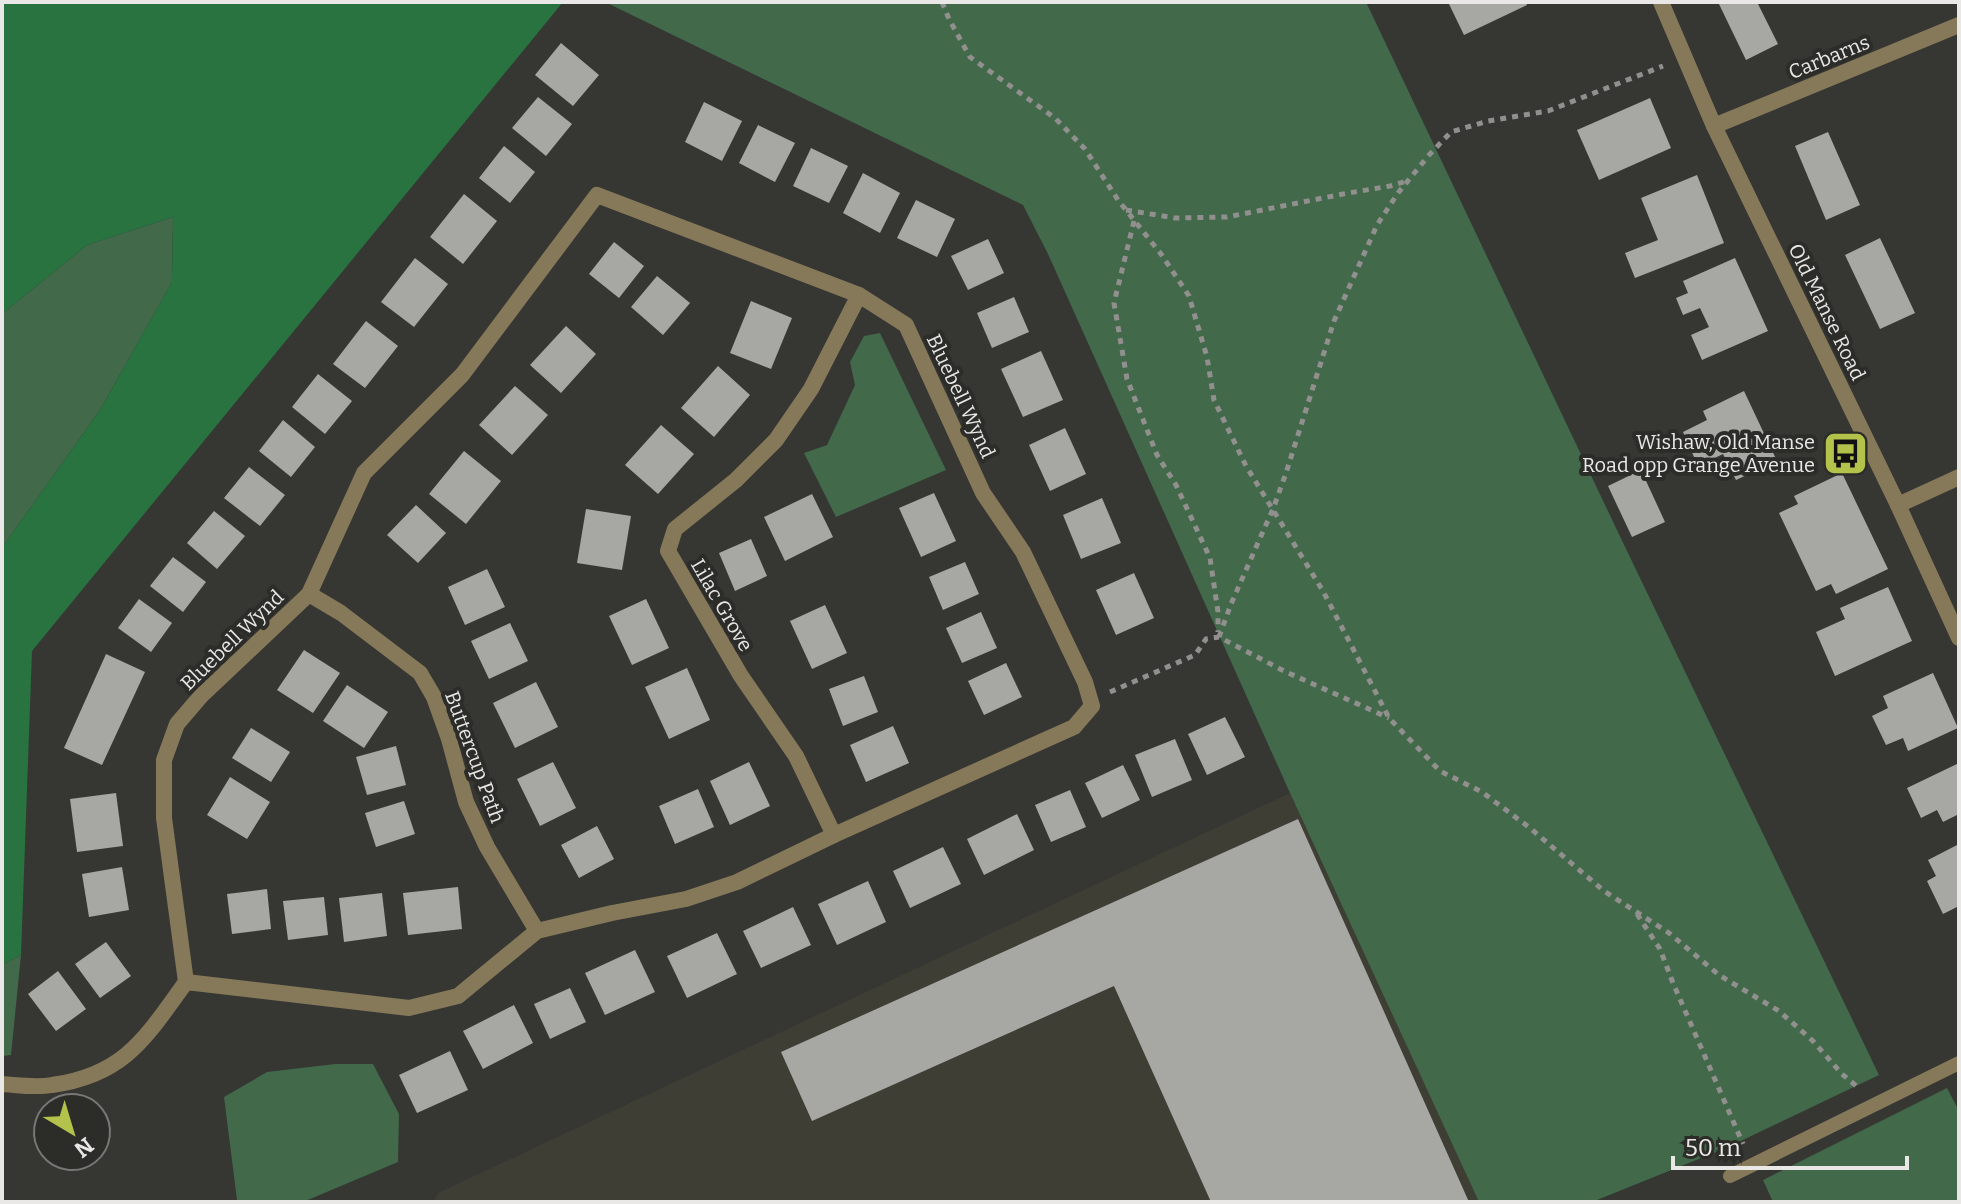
<svg xmlns="http://www.w3.org/2000/svg" width="1961" height="1204" font-family="Bitter,serif">
  <style>
    .built { fill: #3f3e35 }
    .green { fill: #41694a }
    .forest { fill: #287340 }
    .building { fill: #a7a7a4 }
    .lines { fill: none; stroke-linecap: round; stroke-linejoin: round }
    .path { stroke: #91908e; stroke-width: 5; stroke-dasharray: 6 6; stroke-linecap: butt }
    .lane { stroke: #867959; stroke-width: 14 }
    .street { stroke: #867959; stroke-width: 16 }
    .labels { text-anchor: middle; dominant-baseline: central; stroke-width: 8; stroke-linejoin: round; paint-order: stroke }
    .street-label { font-size: 20px; fill: #e9e8e7; stroke: #2c2c29 }
    .poi-label { font-size: 20px; fill: #e9e8e7; stroke: #2c2c29; text-anchor: end }
  </style>
  <rect width="100%" height="100%" fill="#363633"/>
  <!-- built -->
  <path class="built" d="M1290 793 1479 1202H433L438 1193Z"/>
  <!-- green -->
  <g class="green">
    <path d="M605 2H1366L1616 528 1879 1075 1726 1148 1592 1202H1479L1290 793 1048 254 1023 205Z"/>
    <path d="M173 217 172 282 100 410 2 548V314L87 245Z"/>
    <path d="M880 333 946 470 836 517 804 453 827 445 855 385 850 362 864 336Z"/>
    <path d="M21 955 11 1055 2 1056V965Z"/>
    <path d="M335 1064H373L399 1114 398 1162 303 1202H235L237 1200 224 1097 267 1072Z"/>
    <path d="M1947 1088 1959 1111V1202H1773L1763 1180Z"/>
  </g>
  <!-- forest -->
  <path class="forest" d="M2 2H563L32 651 21 955 2 965V548L100 410 172 282 173 217 87 245 2 314Z"/>
  <!-- building -->
  <g class="building">
    <path d="M1448 2H1526L1527 5 1464 35Z"/>
    <path d="M1718 2H1757L1778 44 1746 60Z"/>
    <path d="M561 43 599 75 573 106 535 75Z"/>
    <path d="M538 97 572 124 546 156 512 128Z"/>
    <path d="M1650 98 1671 148 1599 180 1577 130Z"/>
    <path d="M704 102 742 121 722 161 685 142Z"/>
    <path d="M758 125 795 143 775 182 739 163Z"/>
    <path d="M1828 132 1860 205 1826 220 1795 146Z"/>
    <path d="M504 146 535 172 510 203 479 178Z"/>
    <path d="M811 148 848 166 829 203 793 186Z"/>
    <path d="M863 173 900 193 880 233 843 213Z"/>
    <path d="M1697 175 1724 243 1635 278 1625 253 1658 240 1641 198Z"/>
    <path d="M464 194 497 221 463 264 430 237Z"/>
    <path d="M916 200 955 219 937 257 897 238Z"/>
    <path d="M1880 238 1915 313 1880 329 1845 255Z"/>
    <path d="M988 239 1004 273 968 290 951 256Z"/>
    <path d="M614 242 644 266 619 298 589 274Z"/>
    <path d="M415 258 448 284 414 327 381 302Z"/>
    <path d="M1735 258 1768 331 1702 360 1691 335 1709 327 1700 308 1683 315 1676 298 1688 293 1683 281Z"/>
    <path d="M657 276 690 303 663 335 631 307Z"/>
    <path d="M1014 297 1029 332 992 348 977 313Z"/>
    <path d="M751 301 792 318 771 369 730 353Z"/>
    <path d="M366 321 398 346 365 388 333 364Z"/>
    <path d="M566 326 596 354 561 393 530 365Z"/>
    <path d="M1041 351 1063 400 1023 417 1001 369Z"/>
    <path d="M718 366 750 395 714 437 681 408Z"/>
    <path d="M318 374 352 401 325 434 292 407Z"/>
    <path d="M515 386 548 415 512 455 479 425Z"/>
    <path d="M1744 391 1777 461 1736 480 1723 454 1698 466 1683 432 1707 420 1703 411Z"/>
    <path d="M283 420 315 447 291 477 259 451Z"/>
    <path d="M661 425 694 454 658 494 625 465Z"/>
    <path d="M1065 428 1086 474 1050 491 1029 445Z"/>
    <path d="M464 451 501 481 466 524 429 494Z"/>
    <path d="M249 467 285 495 260 526 224 498Z"/>
    <path d="M1641 470 1665 522 1632 537 1608 486Z"/>
    <path d="M1842 473 1888 569 1836 594 1831 584 1816 591 1779 513 1798 504 1794 496Z"/>
    <path d="M934 493 956 541 921 557 899 508Z"/>
    <path d="M812 494 833 537 785 561 764 517Z"/>
    <path d="M1102 498 1121 543 1081 559 1063 515Z"/>
    <path d="M416 505 446 533 418 563 387 535Z"/>
    <path d="M586 509 631 516 622 570 577 563Z"/>
    <path d="M214 511 245 536 217 569 187 543Z"/>
    <path d="M751 539 767 576 735 591 719 553Z"/>
    <path d="M173 557 206 582 183 612 150 586Z"/>
    <path d="M965 562 979 594 943 610 929 577Z"/>
    <path d="M487 569 505 607 465 625 448 587Z"/>
    <path d="M1134 573 1154 618 1116 635 1096 590Z"/>
    <path d="M1888 587 1912 641 1835 676 1816 632 1845 619 1840 608Z"/>
    <path d="M139 599 172 623 151 652 118 628Z"/>
    <path d="M646 599 669 648 632 665 609 616Z"/>
    <path d="M825 605 847 653 812 669 790 621Z"/>
    <path d="M981 612 997 648 962 663 946 628Z"/>
    <path d="M510 623 528 661 489 679 471 641Z"/>
    <path d="M304 650 340 673 313 713 277 690Z"/>
    <path d="M106 654 145 672 102 765 64 748Z"/>
    <path d="M1006 663 1022 697 984 715 968 681Z"/>
    <path d="M687 668 710 720 669 739 645 687Z"/>
    <path d="M1933 673 1958 728 1908 751 1903 738 1886 745 1872 716 1888 708 1883 696Z"/>
    <path d="M864 676 878 712 843 726 829 689Z"/>
    <path d="M536 682 558 727 515 748 493 703Z"/>
    <path d="M347 685 388 712 364 748 323 721Z"/>
    <path d="M1225 717 1245 757 1207 775 1188 734Z"/>
    <path d="M893 726 909 763 866 782 850 745Z"/>
    <path d="M251 728 290 752 271 782 232 758Z"/>
    <path d="M1175 739 1192 780 1152 797 1135 755Z"/>
    <path d="M396 746 406 785 367 795 356 757Z"/>
    <path d="M553 762 576 808 540 826 517 779Z"/>
    <path d="M749 762 770 806 730 825 710 781Z"/>
    <path d="M1959 763V814L1943 822 1937 810 1921 818 1907 788Z"/>
    <path d="M1123 765 1140 800 1102 818 1085 783Z"/>
    <path d="M230 777 270 802 247 839 207 815Z"/>
    <path d="M698 789 714 827 675 844 659 806Z"/>
    <path d="M1070 790 1086 827 1051 842 1035 805Z"/>
    <path d="M116 793 123 846 77 852 70 799Z"/>
    <path d="M404 801 415 834 376 847 365 813Z"/>
    <path d="M1017 814 1034 850 984 875 967 839Z"/>
    <path d="M1298 819 1469 1202H1211L1114 986 812 1121 781 1052Z"/>
    <path d="M597 826 614 859 579 878 561 845Z"/>
    <path d="M1959 844V906L1943 914 1927 881 1936 876 1928 860Z"/>
    <path d="M943 847 961 884 910 908 893 871Z"/>
    <path d="M122 867 129 910 89 917 82 874Z"/>
    <path d="M868 881 886 922 837 945 818 904Z"/>
    <path d="M458 887 462 929 408 935 403 893Z"/>
    <path d="M267 889 271 929 232 934 227 894Z"/>
    <path d="M382 893 387 936 344 942 339 898Z"/>
    <path d="M324 897 328 935 288 940 283 901Z"/>
    <path d="M793 907 811 945 761 968 743 931Z"/>
    <path d="M717 933 737 974 687 998 667 956Z"/>
    <path d="M106 942 131 976 100 998 75 964Z"/>
    <path d="M635 950 655 992 605 1015 585 973Z"/>
    <path d="M58 971 86 1009 56 1031 28 994Z"/>
    <path d="M570 988 586 1022 550 1039 534 1004Z"/>
    <path d="M514 1005 533 1043 483 1069 463 1031Z"/>
    <path d="M450 1051 468 1090 417 1113 399 1075Z"/>
  </g>
  <g class="lines">
    <!-- path -->
    <g class="path">
      <path d="M942 2 949 19 970 57 1055 118 1085 149 1118 200 1161 254 1189 296 1207 357 1214 400 1246 466 1323 591 1389 718 1440 771 1482 792 1530 828 1604 891 1669 933 1719 975 1779 1011 1813 1041 1842 1074 1860 1089"/>
      <path d="M1126 210 1175 218 1227 217 1343 194 1390 186 1407 181"/>
      <path d="M1134 221 1114 303 1127 379 1157 455 1176 485 1210 558 1218 612V632"/>
      <path d="M1219 637 1231 604 1273 509 1286 473 1334 321 1377 225 1398 193 1429 155 1451 132 1488 121 1548 111 1663 66"/>
      <path d="M1110 692 1195 655 1206 639 1219 637 1284 671 1389 718"/>
      <path d="M1637 914 1660 949 1673 983 1743 1144"/>
    </g>
    <!-- lane -->
    <path class="lane" d="M1730 1176 1959 1063"/>
    <!-- street -->
    <g class="street">
      <path d="M1661 2 1714 126 1898 505 1959 638"/>
      <path d="M1714 126 1959 25"/>
      <path d="M1898 505 1959 477"/>
      <path d="M309 594 341 613 420 673 434 697 449 739 466 802 487 847 537 931"/>
      <path d="M834 835 796 756 741 676 668 551 675 529 736 480 776 440 811 389 859 295"/>
      <path d="M2 1084C18 1085 36 1088 52 1085 125 1075 146 1037 186 982L164 818V760L177 724 201 696 309 594 364 473 462 375 597 195 859 295 906 325 983 493 1023 552 1085 682 1092 706 1074 727 834 835 737 882 686 899 612 913 537 931 458 996 409 1008 186 982"/>
    </g>
  </g>
  <!-- icons -->
  <defs>
    <symbol id="bus-square" viewBox="-11 -11 22 22"><rect x="-9" y="-9" width="18" height="18" rx="4" fill="#b3c24b" stroke="#2c2c29"/><path d="M-5-6H5V4H4V6H2V4H-2V6H-4V4H-5ZM-3.5-4V0h7V-4ZM-3.5 1.2v1.5H-2V1.2ZM2 1.2v1.5H3.5V1.2Z" fill="#111"/></symbol>
  </defs>
  <g fill-rule="evenodd">
    <use href="#bus-square" x="1820" y="428" width="51" height="51"/>
  </g>
  <g class="labels">
    <!-- street labels -->
    <g class="street-label">
      <text transform="translate(1829 57) rotate(-22)">Carbarns</text>
      <text transform="translate(1827 312) rotate(64)">Old Manse Road</text>
      <text transform="translate(961 396) rotate(65)">Bluebell Wynd</text>
      <text transform="translate(722 605) rotate(60)">Lilac Grove</text>
      <text transform="translate(232 640) rotate(-44)">Bluebell Wynd</text>
      <text transform="translate(475 757) rotate(70)">Buttercup Path</text>
    </g>
    <!-- poi labels -->
    <g class="poi-label">
      <text x="1815" y="442">Wishaw, Old Manse<tspan x="1815" dy="23">Road opp Grange Avenue</tspan></text>
    </g>
  </g>
  <!-- border -->
  <rect width="1961" height="1204" fill="none" stroke="#e9e8e7" stroke-width="8"/>
  <!-- north arrow -->
  <g transform="translate(72 1132) rotate(142)"><circle r="38" fill="#2c2c29" stroke="#787775" stroke-width="2"/>
  <path d="M0-6L14 30L0 20L-14 30Z" fill="#b3c24b"/>
  <text y="-12" font-size="22" font-weight="bold" text-anchor="middle" fill="#e9e8e7">N</text>
  </g>
  <!-- scale -->
  <path d="M1673 1156v12h234v-12" fill="none" stroke="#e9e8e7" stroke-width="4"/>
  <text x="1685" y="1156" font-size="24" fill="#e9e8e7" stroke="#2c2c29" stroke-width="6" paint-order="stroke">50 m</text>
</svg>
